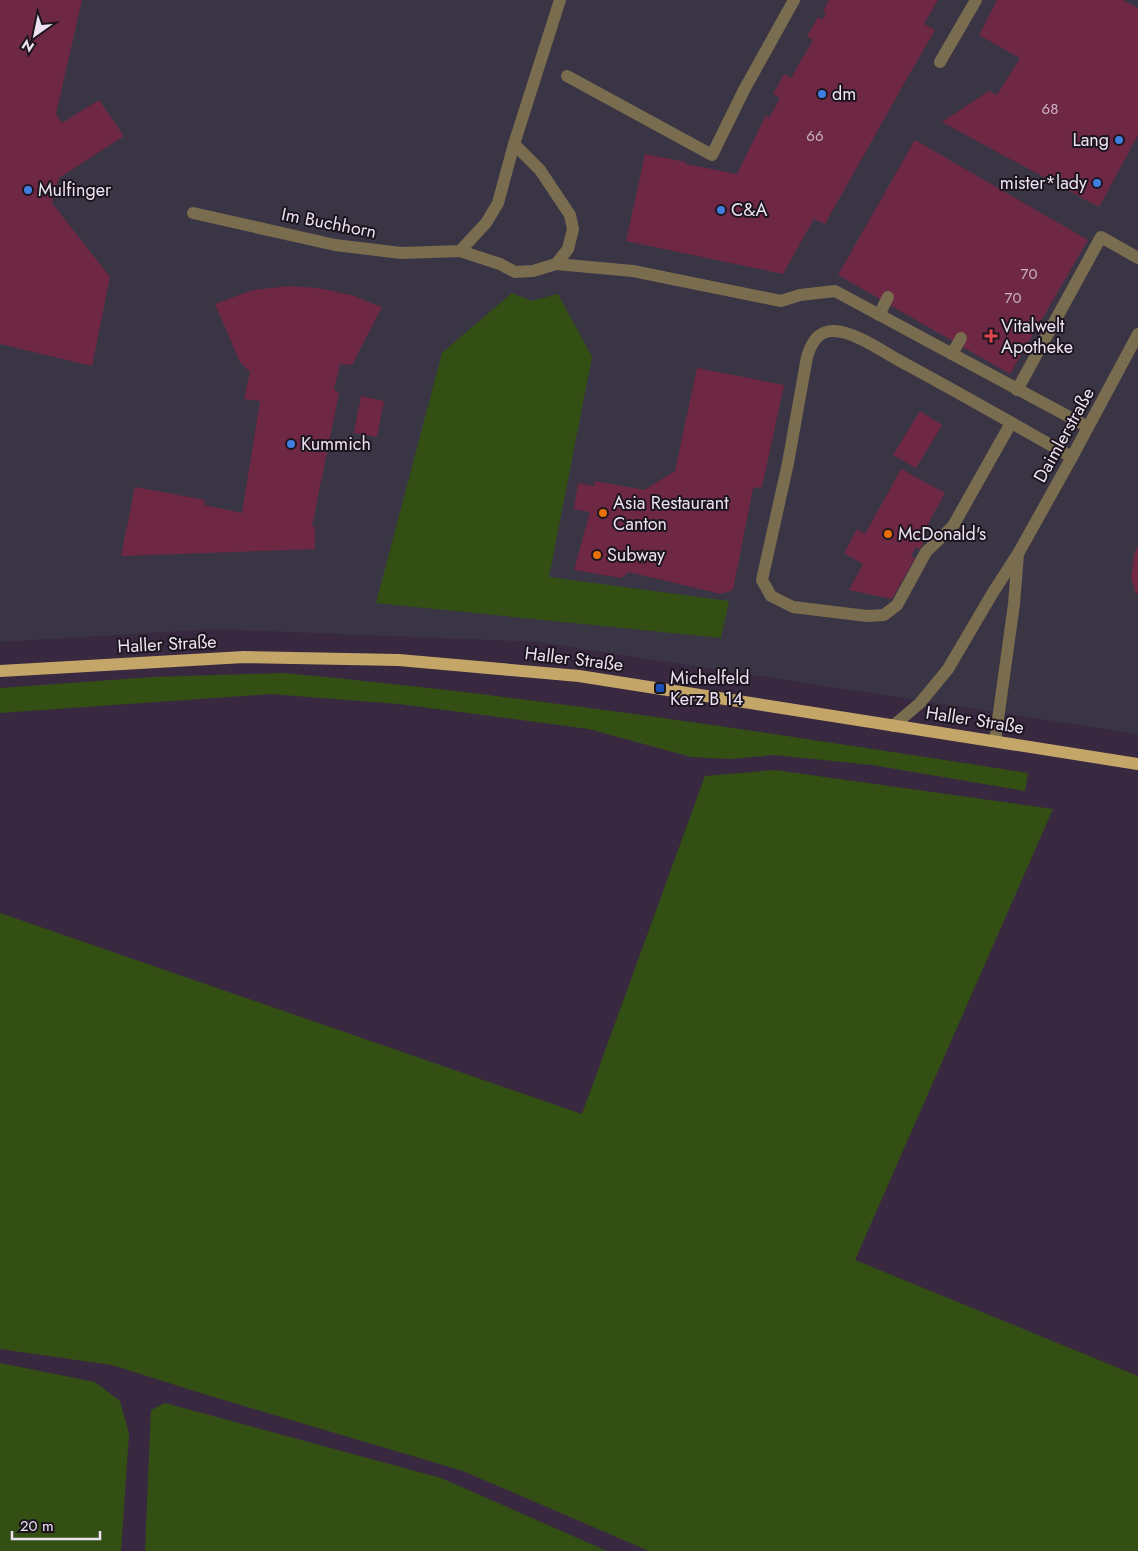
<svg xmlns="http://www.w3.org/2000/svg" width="1138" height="1551" font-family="Jost,sans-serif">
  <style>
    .commercial { fill: #3a3545 }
    .green { fill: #334f14 }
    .building { fill: #6e2843 }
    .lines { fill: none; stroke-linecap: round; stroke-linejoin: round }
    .service { stroke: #7a6c4e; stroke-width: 12 }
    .minor { stroke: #7a6c4e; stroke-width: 12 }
    .primary { stroke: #c4a668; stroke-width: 12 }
    .shop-dot { fill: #3f7fe0; stroke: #1c151f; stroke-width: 2 }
    .health-dot { fill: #e0444e; stroke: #1c151f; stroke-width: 2 }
    .food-dot { fill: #e8710a; stroke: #1c151f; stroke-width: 2 }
    .transit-dot { fill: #1a4fb4; stroke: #1c151f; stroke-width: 2 }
    .labels { text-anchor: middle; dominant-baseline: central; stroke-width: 4; stroke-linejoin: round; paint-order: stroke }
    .number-label { font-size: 15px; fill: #ccb4c6 }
    .poi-label { font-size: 18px; fill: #ece2f1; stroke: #1c151f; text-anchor: start }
    .street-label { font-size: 18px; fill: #ece2f1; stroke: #1c151f }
  </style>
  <rect width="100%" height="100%" fill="#392940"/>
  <!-- commercial -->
  <path class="commercial" d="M0 0H1138V734L538 642 215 629 0 642Z"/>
  <!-- green -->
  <g class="green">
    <path d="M512 293 532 301 558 294 592 357 549 577 729 601 721 638 376 603 442 353Z"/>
    <path d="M284 673C533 696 780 734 1028 773L1025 791 872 765 774 755 730 759 691 757 589 729 399 704 270 694 0 713V688L153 677Z"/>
    <path d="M775 770 1053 809 855 1260 1138 1376V1551H649L463 1471 207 1395 112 1365 0 1349V913L582 1114 705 776Z"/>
    <path d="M0 1363 95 1382 120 1401 129 1434 121 1551H0Z"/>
    <path d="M165 1403 441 1478 607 1551H145L151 1410Z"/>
  </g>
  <!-- building -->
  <g class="building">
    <path d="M0 0H82L56 114 62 123 99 100 124 136 59 178 52 203 110 277 92 366 0 344Z"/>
    <path d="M829 0H938L924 24 935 30 901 89 825 224 814 219 783 274 626 241 645 154 686 162 685 164 737 174 766 115 769 118 780 98 773 94 784 74 791 78 813 40 807 36 818 17 822 20 826 13 823 11Z"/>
    <path d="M997 0H1123L1138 8V135L1099 207 942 122 989 91 997 95 1020 58 979 35Z"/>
    <path d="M915 140 1088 240 1010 374 838 275Z"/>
    <path d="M289 286 318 288 351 295 382 307 352 365 340 364 334 389 339 393 312 526 315 527V549L121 556 135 487 205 500 204 505 242 513 260 401 244 399 250 372 240 362 215 304 253 290Z"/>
    <path d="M697 368 784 385 762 487 753 488 733 590 721 594 629 572 621 578 574 570 590 512 574 509 578 483 594 486 595 481 644 490 675 471Z"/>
    <path d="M361 396 384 401 377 437 354 433Z"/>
    <path d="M920 411 942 425 916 468 893 455Z"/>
    <path d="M901 469 945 493 922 535 926 537 920 549 916 547 911 556 915 558 892 599 849 590 863 564 844 553 857 529 865 534Z"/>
    <path d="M1138 545V593L1136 594 1131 578 1134 555Z"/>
  </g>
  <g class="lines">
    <!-- service -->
    <g class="service">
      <path d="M940 62 976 0"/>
      <path d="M567 76 712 155 744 90 794 0"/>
      <path d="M556 264 633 271 781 301 800 295 835 291 1088 427"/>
      <path d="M879 315 888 297"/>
      <path d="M952 354 961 338"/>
      <path d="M1017 390 1101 237 1138 258"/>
      <path d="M1011 423 953 526 926 552 897 605 884 615 867 616 793 607 771 596 762 580 788 463 807 357C811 343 818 330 835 331 855 332 882 351 900 361 958 392 1015 425 1072 457"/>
    </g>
    <!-- minor -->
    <g class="minor">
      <path d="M193 213 335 245 401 253 460 251 486 223 498 203 514 144 560 0"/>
      <path d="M460 251 500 264 515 272 533 271 556 264 568 249 573 229 570 215 540 170 514 144"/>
      <path d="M893 726 920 703 948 669 992 594 1019 552 1072 457 1138 334"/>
      <path d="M995 741 1014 604 1018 554"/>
    </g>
    <!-- primary -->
    <path class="primary" d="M0 671 244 657 399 660 579 676 1138 764"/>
  </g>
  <!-- markers -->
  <g class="shop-dot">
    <circle cx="822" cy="94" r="5"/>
    <circle cx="1119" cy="140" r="5"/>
    <circle cx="1097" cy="183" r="5"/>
    <circle cx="28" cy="190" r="5"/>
    <circle cx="721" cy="210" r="5"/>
    <circle cx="291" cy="444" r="5"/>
  </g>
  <path class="health-dot" d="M988.5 328.5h5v5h5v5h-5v5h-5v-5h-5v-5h5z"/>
  <g class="food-dot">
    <circle cx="603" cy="513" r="5"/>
    <circle cx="888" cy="534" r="5"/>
    <circle cx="597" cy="555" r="5"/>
  </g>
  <rect class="transit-dot" x="655" y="683" width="10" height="10" rx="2.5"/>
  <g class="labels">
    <!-- number labels -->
    <g class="number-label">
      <text x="1050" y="109">68</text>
      <text x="815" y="136">66</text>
      <text x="1029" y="274">70</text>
      <text x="1013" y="298">70</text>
    </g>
    <!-- poi labels -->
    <g class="poi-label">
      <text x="832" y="94">dm</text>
      <text x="1109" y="140" text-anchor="end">Lang</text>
      <text x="1087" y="183" text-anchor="end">mister*lady</text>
      <text x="38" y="190">Mulfinger</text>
      <text x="731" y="210">C&amp;A</text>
      <text x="1001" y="326">Vitalwelt<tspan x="1001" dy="21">Apotheke</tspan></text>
      <text x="301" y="444">Kummich</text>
      <text x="613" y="503">Asia Restaurant<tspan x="613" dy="21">Canton</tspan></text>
      <text x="898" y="534">McDonald's</text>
      <text x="607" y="555">Subway</text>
      <text x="670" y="678">Michelfeld<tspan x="670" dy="21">Kerz B 14</tspan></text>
    </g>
    <!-- street labels -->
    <g class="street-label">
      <text transform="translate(329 223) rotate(11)">Im Buchhorn</text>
      <text transform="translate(1064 435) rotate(-61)">Daimlerstraße</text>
      <text transform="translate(167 644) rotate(-3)">Haller Straße</text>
      <text transform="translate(574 659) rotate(7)">Haller Straße</text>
      <text transform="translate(975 720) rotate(9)">Haller Straße</text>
    </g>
  </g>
  <!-- north arrow -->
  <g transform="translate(35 35) rotate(213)" stroke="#1c151f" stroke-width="4" paint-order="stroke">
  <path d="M0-4L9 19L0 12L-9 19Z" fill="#ece2f1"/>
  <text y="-8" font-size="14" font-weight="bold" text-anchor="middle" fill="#ece2f1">N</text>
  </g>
  <!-- scale -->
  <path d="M12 1531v8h88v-8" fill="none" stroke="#ece2f1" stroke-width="2.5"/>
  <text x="20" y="1531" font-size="15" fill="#ece2f1" stroke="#1c151f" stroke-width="4" paint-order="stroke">20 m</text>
</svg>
